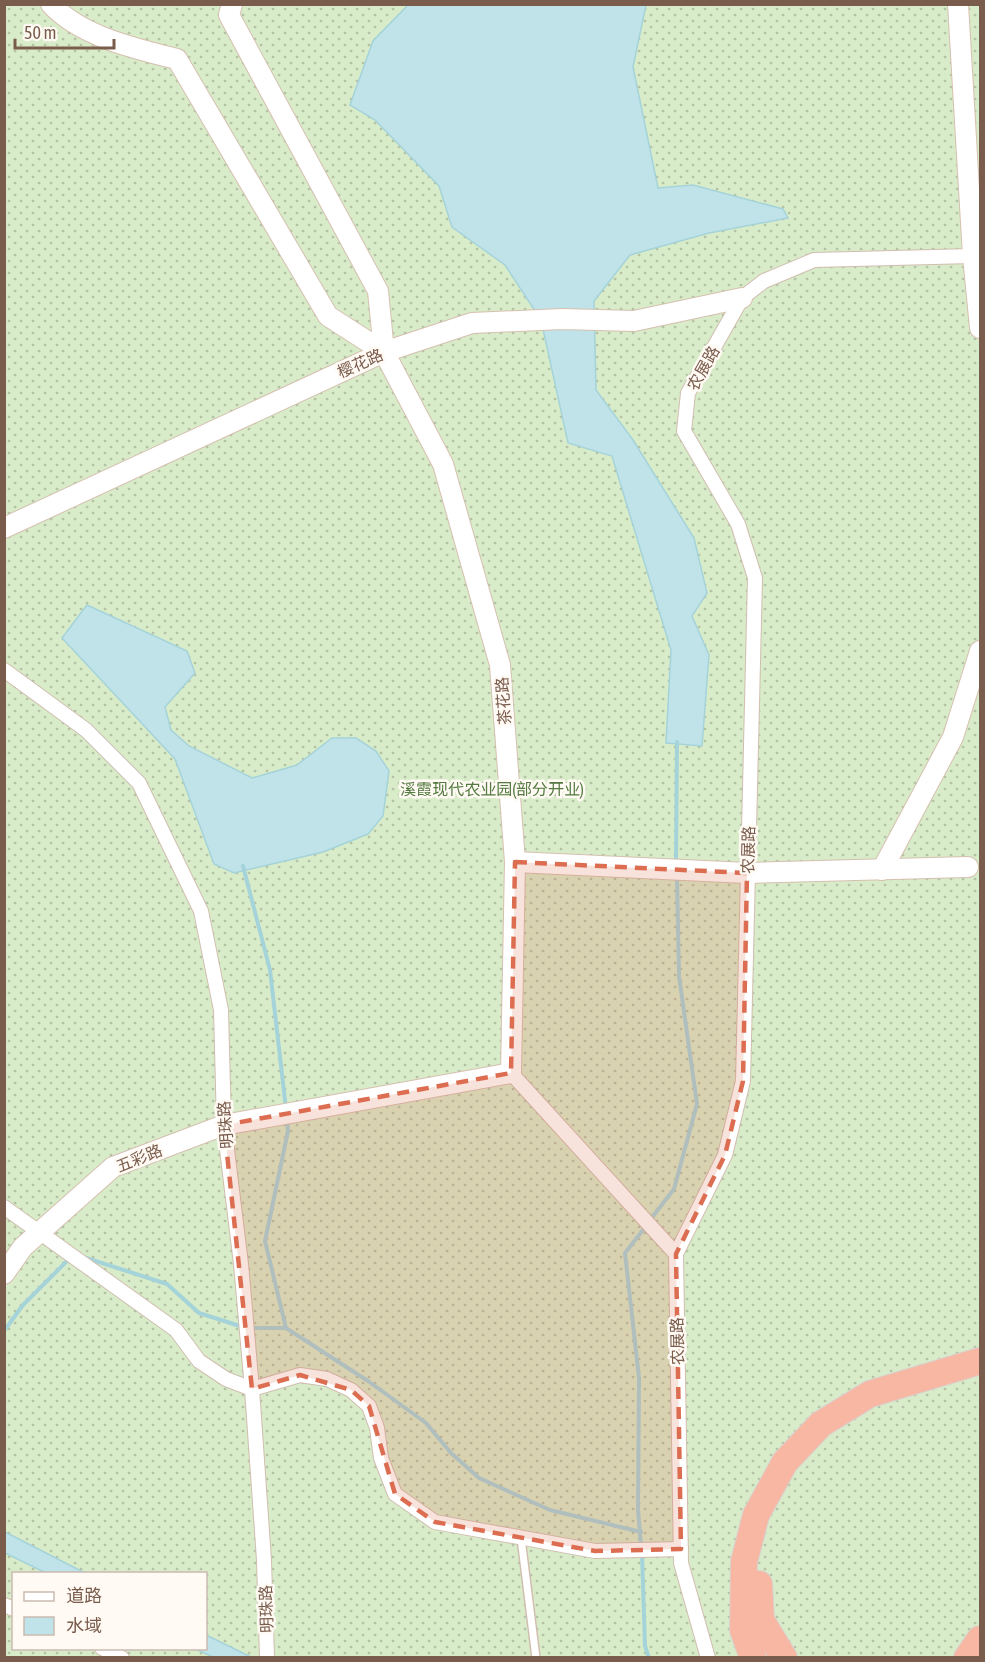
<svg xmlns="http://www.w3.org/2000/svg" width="985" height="1662" font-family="'Asap Condensed','Noto Sans SC',sans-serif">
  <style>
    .garden { fill: url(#garden-dots); fill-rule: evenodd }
    .water { fill: #bfe3e8; stroke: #a5d3da; stroke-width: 1.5 }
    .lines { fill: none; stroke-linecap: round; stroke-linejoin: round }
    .stream { stroke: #a5d3da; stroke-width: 4 }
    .lane-casing { stroke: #d1beb0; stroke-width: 10 }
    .street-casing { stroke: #d1beb0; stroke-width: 16 }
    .secondary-casing { stroke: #d6c0b0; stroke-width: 22 }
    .highway-casing { stroke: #dad1cd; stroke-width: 28 }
    .lane { stroke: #fff; stroke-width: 7 }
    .street { stroke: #fff; stroke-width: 14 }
    .secondary { stroke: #fff; stroke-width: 20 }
    .highway { stroke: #f7b7a3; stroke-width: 26 }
    .marked { fill: #dc6d51; fill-opacity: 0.2; stroke: #dc6d51; stroke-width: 4.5; stroke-dasharray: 12 8; stroke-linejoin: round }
    .labels { text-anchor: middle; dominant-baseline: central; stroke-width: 5; stroke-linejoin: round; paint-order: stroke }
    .street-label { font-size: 16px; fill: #7a5c4d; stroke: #fffaf3 }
    .park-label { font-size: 16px; fill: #537a41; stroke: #fffaf3 }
  </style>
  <defs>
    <pattern id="garden-dots" width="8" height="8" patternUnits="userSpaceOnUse" patternTransform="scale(1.5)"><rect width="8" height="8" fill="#d8ecc9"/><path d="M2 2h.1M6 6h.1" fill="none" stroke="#b4c2a5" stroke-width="1.8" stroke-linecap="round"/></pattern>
  </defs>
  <rect width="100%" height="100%" fill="#fdf6ec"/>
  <!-- garden -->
  <path class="garden" d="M5 5H980V1657L5 1658ZM14 1574H206V1648H14Z"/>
  <!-- water -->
  <g class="water">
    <path d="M408 5H646L633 67 658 188 693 185 783 209 788 218 709 233 630 255 594 301 596 390 633 440 694 538 707 593 692 616 709 655 702 746 666 743 671 650 612 456 568 443 541 320 505 265 452 227 439 186 375 120 350 105 373 41Z"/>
    <path d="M87 605 187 651 195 673 165 707 171 730 189 746 252 778 297 765 332 738H356L376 751 389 771 383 816 368 834 323 852 234 873 214 864 175 759 62 638Z"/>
    <path d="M5 1532 85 1573H46L5 1553Z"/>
    <path d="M206 1635 251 1657H213L195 1649 206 1648Z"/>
  </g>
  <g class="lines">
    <!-- stream -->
    <g class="stream">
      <path d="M676 863 677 742"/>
      <path d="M243 866 270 970 286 1109"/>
      <path d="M650 1220 674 1189 697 1104 679 976 677 877"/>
      <path d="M80 1256 167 1284 199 1313 243 1327"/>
      <path d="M251 1328H286L368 1381 426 1423 451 1453 479 1478 550 1510 641 1532"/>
      <path d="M286 1328 265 1241 288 1131 287 1119"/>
      <path d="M4 1331 23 1305 70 1258"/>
      <path d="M641 1546 638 1510 639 1378 625 1253 646 1226"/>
      <path d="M642 1554 645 1646 649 1658"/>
    </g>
    <defs>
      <path id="lane" d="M521 1538 536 1658"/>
      <g id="street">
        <path d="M4 670 86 730 139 783 201 911 221 1010 224 1125 241 1264 252 1389 264 1560 267 1658"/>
        <path d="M511 1073 676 1254"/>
        <path d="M4 1207 176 1330 199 1361 226 1379 252 1389 300 1375 327 1379 351 1390 369 1406 377 1428 381 1458 395 1494 435 1522 595 1551 681 1549"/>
        <path d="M4 1605 14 1609"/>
        <path d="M102 1648 122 1658"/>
        <path d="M708 1658 681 1563 676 1254 725 1155 743 1081 755 578 738 524 684 431 688 393 742 298 764 281 814 260 973 256"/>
      </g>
      <g id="secondary">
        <path d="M51 4C80 36 136 49 177 59L328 316 384 352"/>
        <path d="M958 4 973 256 980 328"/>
        <path d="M4 528 384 352 472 323 562 319 634 321 742 298"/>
        <path d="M515 862 747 873 968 867"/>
        <path d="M882 870 953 737 980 651"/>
        <path d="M4 1274 23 1247 113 1167 224 1125 511 1073 515 862 500 665 443 464 384 352 378 291 229 15 232 4"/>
      </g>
      <g id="highway">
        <path d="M759 1584 761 1620 784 1658"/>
        <path d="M753 1658 743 1630 744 1562 756 1515 785 1462 821 1424 870 1394 980 1361"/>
        <path d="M967 1658 980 1639"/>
      </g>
    </defs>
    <!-- lane casing -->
    <use href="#lane" class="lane-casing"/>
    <!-- street casing -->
    <use href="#street" class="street-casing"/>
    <!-- secondary casing -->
    <use href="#secondary" class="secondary-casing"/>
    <!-- highway casing -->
    <use href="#highway" class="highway-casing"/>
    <!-- lane -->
    <use href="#lane" class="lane"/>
    <!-- street -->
    <use href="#street" class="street"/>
    <!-- secondary -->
    <use href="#secondary" class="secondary"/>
    <!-- highway -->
    <use href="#highway" class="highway"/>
  </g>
  <!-- marked area -->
  <path class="marked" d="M515 862 747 873 743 1081 725 1155 676 1254 681 1549 595 1551 435 1522 395 1494 369 1406 351 1390 300 1375 252 1389 224 1125 511 1073Z"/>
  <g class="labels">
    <!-- street labels -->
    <g class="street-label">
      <text transform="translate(360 363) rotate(-24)">樱花路</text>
      <text transform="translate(703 368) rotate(-61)">农展路</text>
      <text transform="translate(503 701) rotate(-94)">茶花路</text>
      <text transform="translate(748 850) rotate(-89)">农展路</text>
      <text transform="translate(225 1125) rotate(-94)">明珠路</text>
      <text transform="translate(139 1158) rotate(-22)">五彩路</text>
      <text transform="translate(677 1341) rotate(-91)">农展路</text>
      <text transform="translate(266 1609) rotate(-92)">明珠路</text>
    </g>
    <!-- park labels -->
    <g class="park-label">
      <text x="492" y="789">溪霞现代农业园(部分开业)</text>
    </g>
  </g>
  <!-- border -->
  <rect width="985" height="1662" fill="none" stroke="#7a5c4d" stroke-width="12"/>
  <!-- legend -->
  <rect x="12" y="1572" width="195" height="78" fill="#fffaf3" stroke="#cabbb1" stroke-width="1.5"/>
  <rect x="24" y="1592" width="30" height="9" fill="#ffffff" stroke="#cabbb1" stroke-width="1.5"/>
  <text x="66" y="1602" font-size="18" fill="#7a5c4d">道路</text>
  <rect x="24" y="1617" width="30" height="18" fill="#bfe3e8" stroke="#cabbb1" stroke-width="1.5"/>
  <text x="66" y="1632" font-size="18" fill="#7a5c4d">水域</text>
  <!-- scale -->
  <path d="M15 39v9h99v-9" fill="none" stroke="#7a5c4d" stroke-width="3"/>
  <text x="24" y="39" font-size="18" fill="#7a5c4d" stroke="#fffaf3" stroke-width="4.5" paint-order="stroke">50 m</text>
</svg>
